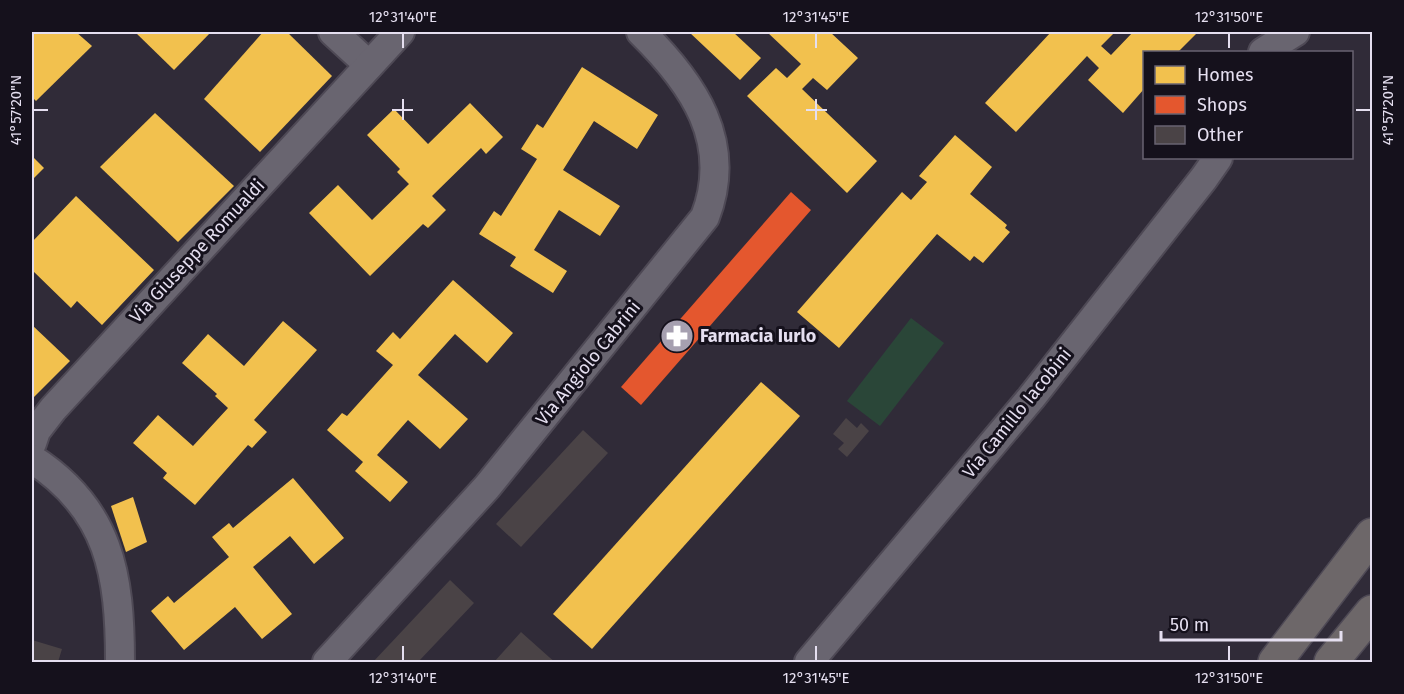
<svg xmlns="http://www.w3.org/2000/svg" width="1404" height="694" font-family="'Fira Sans',sans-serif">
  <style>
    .green { fill: #2a4638 }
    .homes { fill: #f2c14e }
    .shops { fill: #e4572e }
    .building { fill: #4a4346 }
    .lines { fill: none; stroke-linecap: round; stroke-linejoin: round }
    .minor-casing { stroke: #4e4955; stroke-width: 32 }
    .major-casing { stroke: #4e4955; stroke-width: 36 }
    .minor { stroke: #696570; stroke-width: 28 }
    .major { stroke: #6d6769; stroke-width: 33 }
    .ticks { fill: none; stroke: #e5dff0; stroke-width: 2 }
    .labels { text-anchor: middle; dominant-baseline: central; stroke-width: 6; stroke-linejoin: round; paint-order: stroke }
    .street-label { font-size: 18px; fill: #e5dff0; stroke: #15111c }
    .poi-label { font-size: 18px; font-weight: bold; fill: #e5dff0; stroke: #15111c; text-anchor: start }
    .neatline { fill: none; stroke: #e5dff0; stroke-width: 2 }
    .ticks-label { font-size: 15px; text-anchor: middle; fill: #e5dff0 }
  </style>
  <rect width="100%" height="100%" fill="#302b38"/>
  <!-- green -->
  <path class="green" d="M911 318 944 343 880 426 847 401Z"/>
  <!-- homes -->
  <g class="homes">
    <path d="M32 32H76L92 46 36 101 32 97Z"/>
    <path d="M135 32H211L174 70Z"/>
    <path d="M263 32H287L332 76 260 152 204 99Z"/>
    <path d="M689 32H733L761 58 740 80Z"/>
    <path d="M767 32H830L858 58 827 90 813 78 802 89 877 161 847 193 747 96 776 68 787 78 801 64Z"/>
    <path d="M1051 32H1115L1101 46 1111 55 1133 32H1198L1178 52H1144V89L1123 113 1088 80 1099 68 1087 56 1016 132 985 103Z"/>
    <path d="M582 67 658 115 637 149 594 121 563 170 620 206 600 236 559 210 534 250 567 271 553 293 510 266 516 257 479 234 494 211 501 216 537 159 521 149 537 124 543 128Z"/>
    <path d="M470 103 503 137 486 154 481 148 432 196 446 210 428 228 423 224 370 276 309 213 338 185 372 220 409 184 397 172 400 169 367 135 394 109 428 144Z"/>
    <path d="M155 113 234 186 178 242 100 167Z"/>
    <path d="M955 135 992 167 970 194 1007 225 1005 228 1010 232 983 263 974 256 970 261 937 234 839 348 797 312 902 192 911 200 927 182 919 176Z"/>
    <path d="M32 156 44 168 32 180Z"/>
    <path d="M76 196 154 270 102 325 77 301 71 308 32 270V242Z"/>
    <path d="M453 280 513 333 487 363 455 334 418 375 468 419 440 449 408 420 377 455 408 482 390 502 355 471 363 462 327 430 342 413 347 416 393 365 376 351 393 332 400 339Z"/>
    <path d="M283 321 317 350 254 420 267 432 252 448 248 445 195 505 163 478 167 473 133 443 158 415 193 446 228 408 215 396 217 394 182 363 208 334 244 366Z"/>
    <path d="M32 325 70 361 32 399Z"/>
    <path d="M761 382 800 416 592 649 553 614Z"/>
    <path d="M293 478 344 538 314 564 290 536 253 567 292 614 262 639 235 607 184 650 151 611 168 596 174 603 229 557 212 537 229 523 233 528Z"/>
    <path d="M133 497 147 542 126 552 111 506Z"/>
  </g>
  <!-- shops -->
  <path class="shops" d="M791 192 811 210 641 405 621 387Z"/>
  <!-- building -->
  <g class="building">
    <path d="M846 418 857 428 861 423 869 431 847 457 838 449 844 443 833 434Z"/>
    <path d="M583 430 608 453 521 547 496 524Z"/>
    <path d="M450 580 474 603 418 662H373Z"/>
    <path d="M521 632 549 657 555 662H494Z"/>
    <path d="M32 640 62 649 58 662H32Z"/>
  </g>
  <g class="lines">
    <defs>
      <g id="minor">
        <path d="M333 32 369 65"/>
        <path d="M1263 52 1295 32"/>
        <path d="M32 443 36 431 53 409 400 32"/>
        <path d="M32 459C110 509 120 575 120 662"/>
        <path d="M327 662 487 487 705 217C734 142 693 83 641 32"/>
        <path d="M809 662 1031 398 1204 178 1218 158"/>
      </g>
      <g id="major">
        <path d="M1275 662 1372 535"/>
        <path d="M1331 662 1372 612"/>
      </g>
    </defs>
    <!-- minor casing -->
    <use href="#minor" class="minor-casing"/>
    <!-- major casing -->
    <use href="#major" class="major-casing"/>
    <!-- minor -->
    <use href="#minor" class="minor"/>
    <!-- major -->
    <use href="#major" class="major"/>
  </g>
  <!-- ticks -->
  <path class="ticks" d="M403 33V48M816 33V48M1229 33V48M403 99V120M816 99V120M33 110H48M392 110H413M806 110H827M1356 110H1371M403 646V661M816 646V661M1229 646V661"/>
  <!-- icons -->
  <defs>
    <symbol id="pharmacy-disc" viewBox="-11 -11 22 22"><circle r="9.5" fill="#a6a0b0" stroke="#15111c"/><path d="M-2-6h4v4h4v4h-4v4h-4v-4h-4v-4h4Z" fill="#fff"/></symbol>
  </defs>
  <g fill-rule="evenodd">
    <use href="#pharmacy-disc" x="658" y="317" width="38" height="38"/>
  </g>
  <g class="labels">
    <!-- street labels -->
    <g class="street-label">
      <text transform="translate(197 251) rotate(-47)">Via Giuseppe Romualdi</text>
      <text transform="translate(588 363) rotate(-51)">Via Angiolo Cabrini</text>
      <text transform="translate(1017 413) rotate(-51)">Via Camillo Iacobini</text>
    </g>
    <!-- poi labels -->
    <g class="poi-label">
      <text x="700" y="336">Farmacia Iurlo</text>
    </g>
  </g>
  <!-- border -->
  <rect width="1404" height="694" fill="none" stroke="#15111c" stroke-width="66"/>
  <!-- legend -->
  <rect x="1143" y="51" width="210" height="108" fill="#15111c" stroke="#686371" stroke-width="1.5"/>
  <rect x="1155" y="66" width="30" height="18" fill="#f2c14e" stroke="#686371" stroke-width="1.5"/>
  <text x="1197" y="81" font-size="18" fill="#e5dff0">Homes</text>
  <rect x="1155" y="96" width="30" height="18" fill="#e4572e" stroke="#686371" stroke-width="1.5"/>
  <text x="1197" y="111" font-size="18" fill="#e5dff0">Shops</text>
  <rect x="1155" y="126" width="30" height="18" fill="#4a4346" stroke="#686371" stroke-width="1.5"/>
  <text x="1197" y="141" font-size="18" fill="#e5dff0">Other</text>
  <!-- scale -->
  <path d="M1161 631v9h180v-9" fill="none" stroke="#e5dff0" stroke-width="3"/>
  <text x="1170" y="631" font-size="18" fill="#e5dff0" stroke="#15111c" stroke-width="4.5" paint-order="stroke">50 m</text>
  <rect x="33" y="33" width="1338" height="628" class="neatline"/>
  <g class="ticks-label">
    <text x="403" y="22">12°31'40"E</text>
    <text x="816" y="22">12°31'45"E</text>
    <text x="1229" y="22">12°31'50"E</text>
    <text transform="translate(16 110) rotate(-90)" y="5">41°57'20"N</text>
    <text transform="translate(1388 110) rotate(-90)" y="5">41°57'20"N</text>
    <text x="403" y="683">12°31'40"E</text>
    <text x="816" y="683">12°31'45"E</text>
    <text x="1229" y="683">12°31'50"E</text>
  </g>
</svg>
